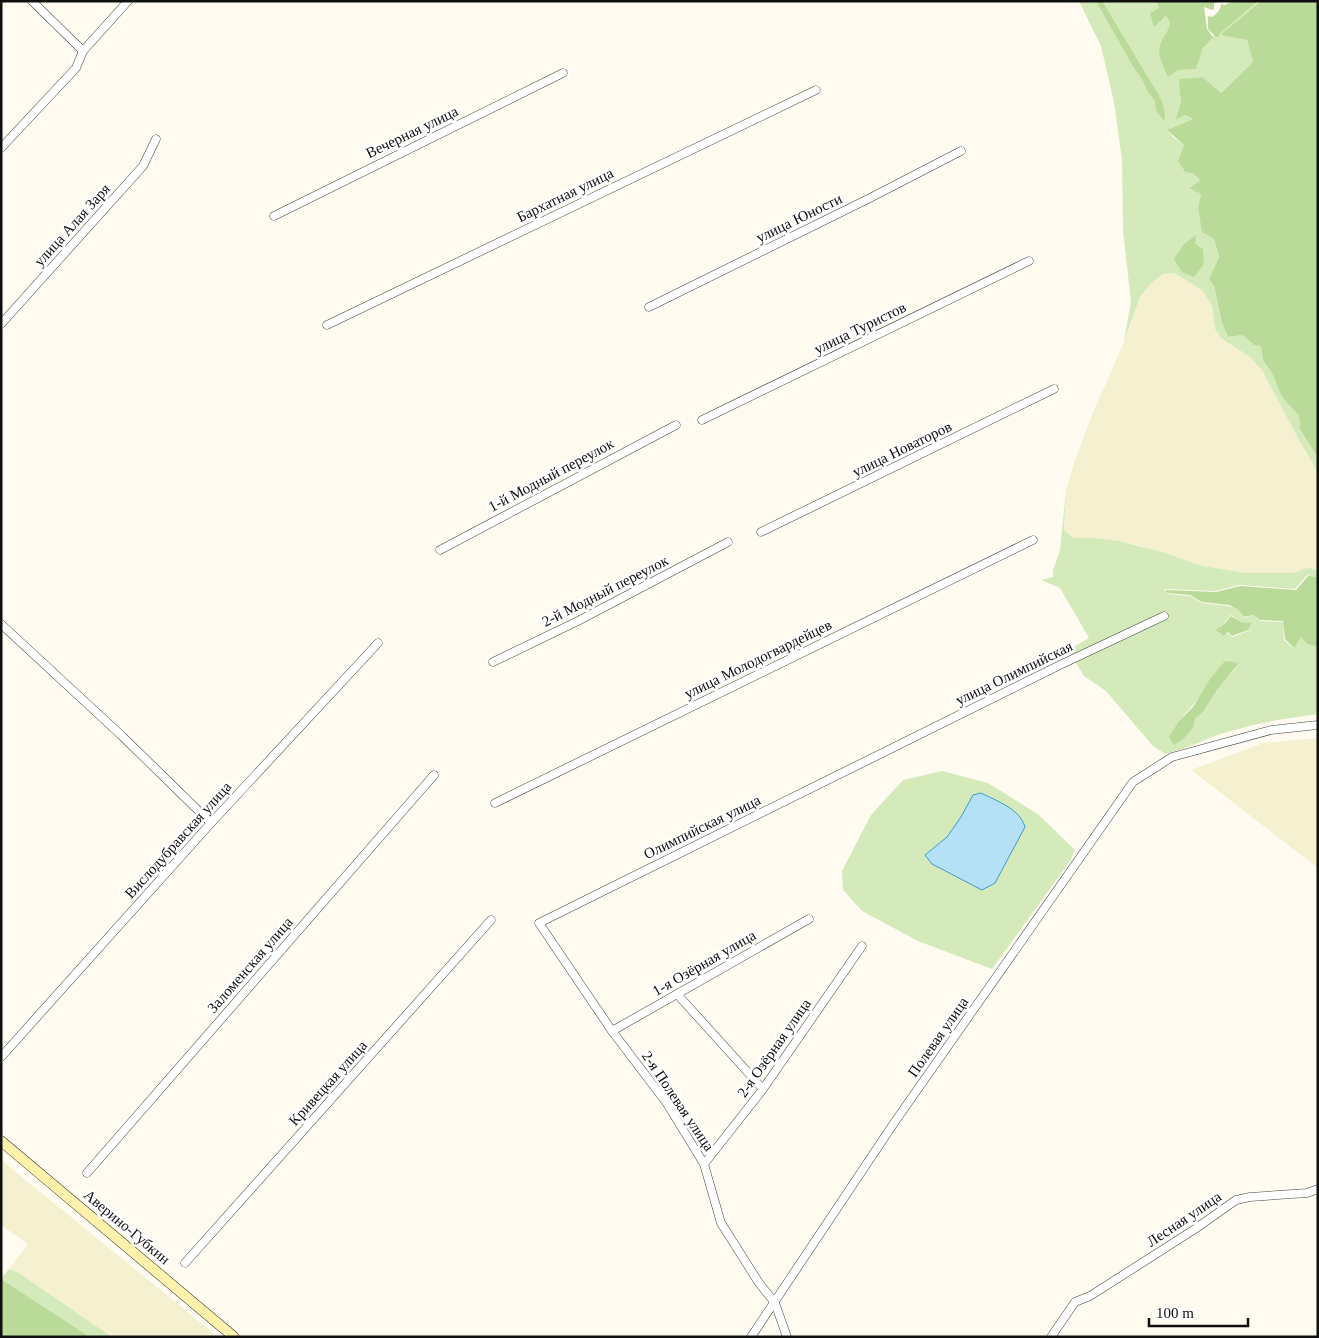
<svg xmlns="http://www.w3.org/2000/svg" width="1319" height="1338" font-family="'Times New Roman',serif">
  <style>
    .farmland { fill: #f5f0d0 }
    .green { fill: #d5eaba; fill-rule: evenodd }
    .forest { fill: #bada99 }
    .water { fill: #b5e1f6; stroke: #3c9acd }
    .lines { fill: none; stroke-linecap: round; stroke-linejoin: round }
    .minor-casing { stroke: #424242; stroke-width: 9 }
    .secondary-casing { stroke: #313131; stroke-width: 11 }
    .minor { stroke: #fff; stroke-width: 8 }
    .secondary { stroke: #fef1ac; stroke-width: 10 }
    .labels { text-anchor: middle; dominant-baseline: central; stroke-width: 5; stroke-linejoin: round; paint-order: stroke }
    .street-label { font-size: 15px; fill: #0f0f0f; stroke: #fff }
  </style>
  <rect width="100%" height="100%" fill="#fffbf0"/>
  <!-- farmland -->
  <g class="farmland">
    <path d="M1174 273 1202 290 1212 306 1215 329 1221 338 1250 357 1262 370 1299 440 1318 472V571L1311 568 1302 569 1294 573H1245L1198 565 1138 545 1095 538H1074L1064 530 1066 490 1075 460 1092 415 1124 342 1140 297 1151 283 1163 274Z"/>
    <path d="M1318 738V868L1191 770 1263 743Z"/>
    <path d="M1 1160 218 1337H112L19 1273 9 1269 28 1244 1 1225Z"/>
  </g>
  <!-- green -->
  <g class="green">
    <path d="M1079 1H1156L1159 8 1154 27 1166 16 1170 23 1169 30 1161 41 1168 77 1179 70 1196 69C1200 56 1204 38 1218 34L1258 1H1261L1220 35 1247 40 1253 62 1221 93 1203 77 1179 86 1181 102 1175 119 1185 115 1193 119 1167 130 1173 137 1184 145 1178 161 1185 172 1194 174 1200 182 1189 187 1201 194 1198 207 1214 239 1219 257 1209 279 1214 286 1222 323 1228 337 1242 335 1254 345 1261 346 1263 360 1273 375 1282 397 1299 416 1300 431 1318 458V472L1299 440 1262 370 1250 357 1221 338 1215 329 1212 306 1202 290 1174 273 1163 274 1151 283 1140 297 1124 341 1131 302 1123 231 1122 160 1114 102 1101 46Z"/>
    <path d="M1066 490 1064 530 1074 538H1095L1119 541 1163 552 1198 565 1245 573H1294L1302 569 1311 568 1318 571V578L1308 574 1295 589 1239 585 1215 591 1164 589 1167 594 1190 596 1202 603 1229 606 1238 610 1244 618 1253 615 1260 621 1283 622 1284 640 1293 648 1301 637 1307 644 1318 647V714C1287 718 1257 723 1227 732 1206 738 1187 749 1165 754L1152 745 1106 691 1084 676 1068 650 1089 638 1060 588 1041 580 1053 577V570L1060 551ZM1231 615 1241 622 1252 623 1248 631 1232 637 1228 633 1224 636 1215 630 1223 624ZM1239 664 1217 690 1203 712 1195 719 1179 721 1202 694Z"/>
    <path d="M942 771 988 783 1039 815 1075 850 1070 861 992 969 918 941 862 911 843 890 842 871 871 815 903 780Z"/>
    <path d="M9 1269 19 1273 112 1337H90L1 1279Z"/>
  </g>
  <!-- forest -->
  <g class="forest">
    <path d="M1096 1H1102L1161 99 1165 113 1164 121 1156 110 1155 101 1148 92 1142 79 1134 68Z"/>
    <path d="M1156 1H1220L1214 3V9L1212 10 1204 7 1207 29 1213 37 1203 48 1196 69 1179 70 1168 77C1163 65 1156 54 1161 42 1164 35 1169 31 1170 23L1166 16 1154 27 1150 13 1159 8Z"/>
    <path d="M1232 1H1258L1219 34V37H1216L1208 29V16L1212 17C1216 15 1221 9 1221 4L1225 5 1231 2 1233 3Z"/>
    <path d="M1261 1H1318V458L1300 430 1299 416 1282 397 1273 375 1263 360 1261 346 1254 345 1242 335 1228 337 1222 323 1214 286 1209 279 1219 257 1214 239 1202 232 1198 207 1201 194 1189 188 1200 181 1194 174 1185 172 1178 161 1184 145 1167 130 1193 119 1185 115 1175 120 1181 102 1179 86 1180 79 1203 77 1221 93 1253 62 1247 40 1220 35Z"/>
    <path d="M1196 235 1195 244 1203 249 1204 264 1194 277 1182 272 1174 259 1184 244Z"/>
    <path d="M1309 575 1318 578V647L1307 644 1301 637 1294 648 1285 639 1283 621 1260 620 1253 615 1244 617 1238 610 1229 605 1202 602 1190 595 1167 593 1165 590 1216 592 1240 586 1296 590Z"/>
    <path d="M1231 616 1241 622 1252 623 1248 630 1232 636 1228 632 1224 636 1215 630 1224 624Z"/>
    <path d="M1225 661 1239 663 1217 690 1203 712 1195 719 1193 727 1184 738 1174 745 1169 737 1179 721 1193 707 1210 679Z"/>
    <path d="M1 1279 90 1337H1Z"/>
  </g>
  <!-- water -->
  <path class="water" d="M981 793C997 801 1020 809 1025 827L995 883 982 890 932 864 925 855 947 837 961 817 973 795Z"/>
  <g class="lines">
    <defs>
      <g id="minor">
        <path d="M32 1 83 51"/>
        <path d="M1 148 76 68 83 51 128 1"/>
        <path d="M274 216 563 73"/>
        <path d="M649 307 868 199 961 151"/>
        <path d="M1 324 143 166 156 139"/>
        <path d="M327 325 816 90"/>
        <path d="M702 420 1029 261"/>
        <path d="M761 532 1054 389"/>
        <path d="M440 550 676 425"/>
        <path d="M1 624 122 736 211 823"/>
        <path d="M493 662 578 621 728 542"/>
        <path d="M495 803 1033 540"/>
        <path d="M677 994 763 1089"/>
        <path d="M612 1031 809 919"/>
        <path d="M1 1057 211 823 378 643"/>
        <path d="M704 1164 763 1089 862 946"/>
        <path d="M87 1173 434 775"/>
        <path d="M185 1263 491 920"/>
        <path d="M751 1337 894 1123 1133 782 1172 757 1271 730 1318 725"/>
        <path d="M787 1337 775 1303 759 1283 721 1223 704 1164 666 1102 612 1031 539 923 1062 664 1164 616"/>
        <path d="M1051 1337 1075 1302 1090 1296 1195 1229 1236 1200 1250 1197 1307 1193 1318 1189"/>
      </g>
      <path id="secondary" d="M1 1141 234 1337"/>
    </defs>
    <!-- minor casing -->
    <use href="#minor" class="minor-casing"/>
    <!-- secondary casing -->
    <use href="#secondary" class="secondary-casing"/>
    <!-- minor -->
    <use href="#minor" class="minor"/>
    <!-- secondary -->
    <use href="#secondary" class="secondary"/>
  </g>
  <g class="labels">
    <!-- street labels -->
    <g class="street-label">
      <text transform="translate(412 132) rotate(-26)">Вечерная улица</text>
      <text transform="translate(565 195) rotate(-26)">Бархатная улица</text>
      <text transform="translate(799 218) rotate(-26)">улица Юности</text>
      <text transform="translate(72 225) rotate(-48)">улица Алая Заря</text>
      <text transform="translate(860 328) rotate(-26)">улица Туристов</text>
      <text transform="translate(902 449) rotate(-26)">улица Новаторов</text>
      <text transform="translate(551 475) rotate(-28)">1-й Модный переулок</text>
      <text transform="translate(605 591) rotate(-27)">2-й Модный переулок</text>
      <text transform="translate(758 659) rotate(-26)">улица Молодогвардейцев</text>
      <text transform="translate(1014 673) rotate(-26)">улица Олимпийская</text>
      <text transform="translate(702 827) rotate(-26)">Олимпийская улица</text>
      <text transform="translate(178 840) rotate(-48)">Вислодубравская улица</text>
      <text transform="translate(704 963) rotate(-30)">1-я Озёрная улица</text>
      <text transform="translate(250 965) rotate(-49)">Заломенская улица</text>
      <text transform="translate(938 1037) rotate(-55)">Полевая улица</text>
      <text transform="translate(774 1048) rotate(-55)">2-я Озёрная улица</text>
      <text transform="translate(328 1083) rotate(-48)">Кривецкая улица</text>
      <text transform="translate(678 1101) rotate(56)">2-я Полевая улица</text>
      <text transform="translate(1184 1219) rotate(-34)">Лесная улица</text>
      <text transform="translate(127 1227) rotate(40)">Аверино-Губкин</text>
    </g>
  </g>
  <!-- border -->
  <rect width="1319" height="1338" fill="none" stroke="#0f0f0f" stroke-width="5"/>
  <!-- scale -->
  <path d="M1149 1318v8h99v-8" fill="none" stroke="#0f0f0f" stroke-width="2.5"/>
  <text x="1156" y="1318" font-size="15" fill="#0f0f0f" stroke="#ffffff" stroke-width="4" paint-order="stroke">100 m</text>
</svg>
